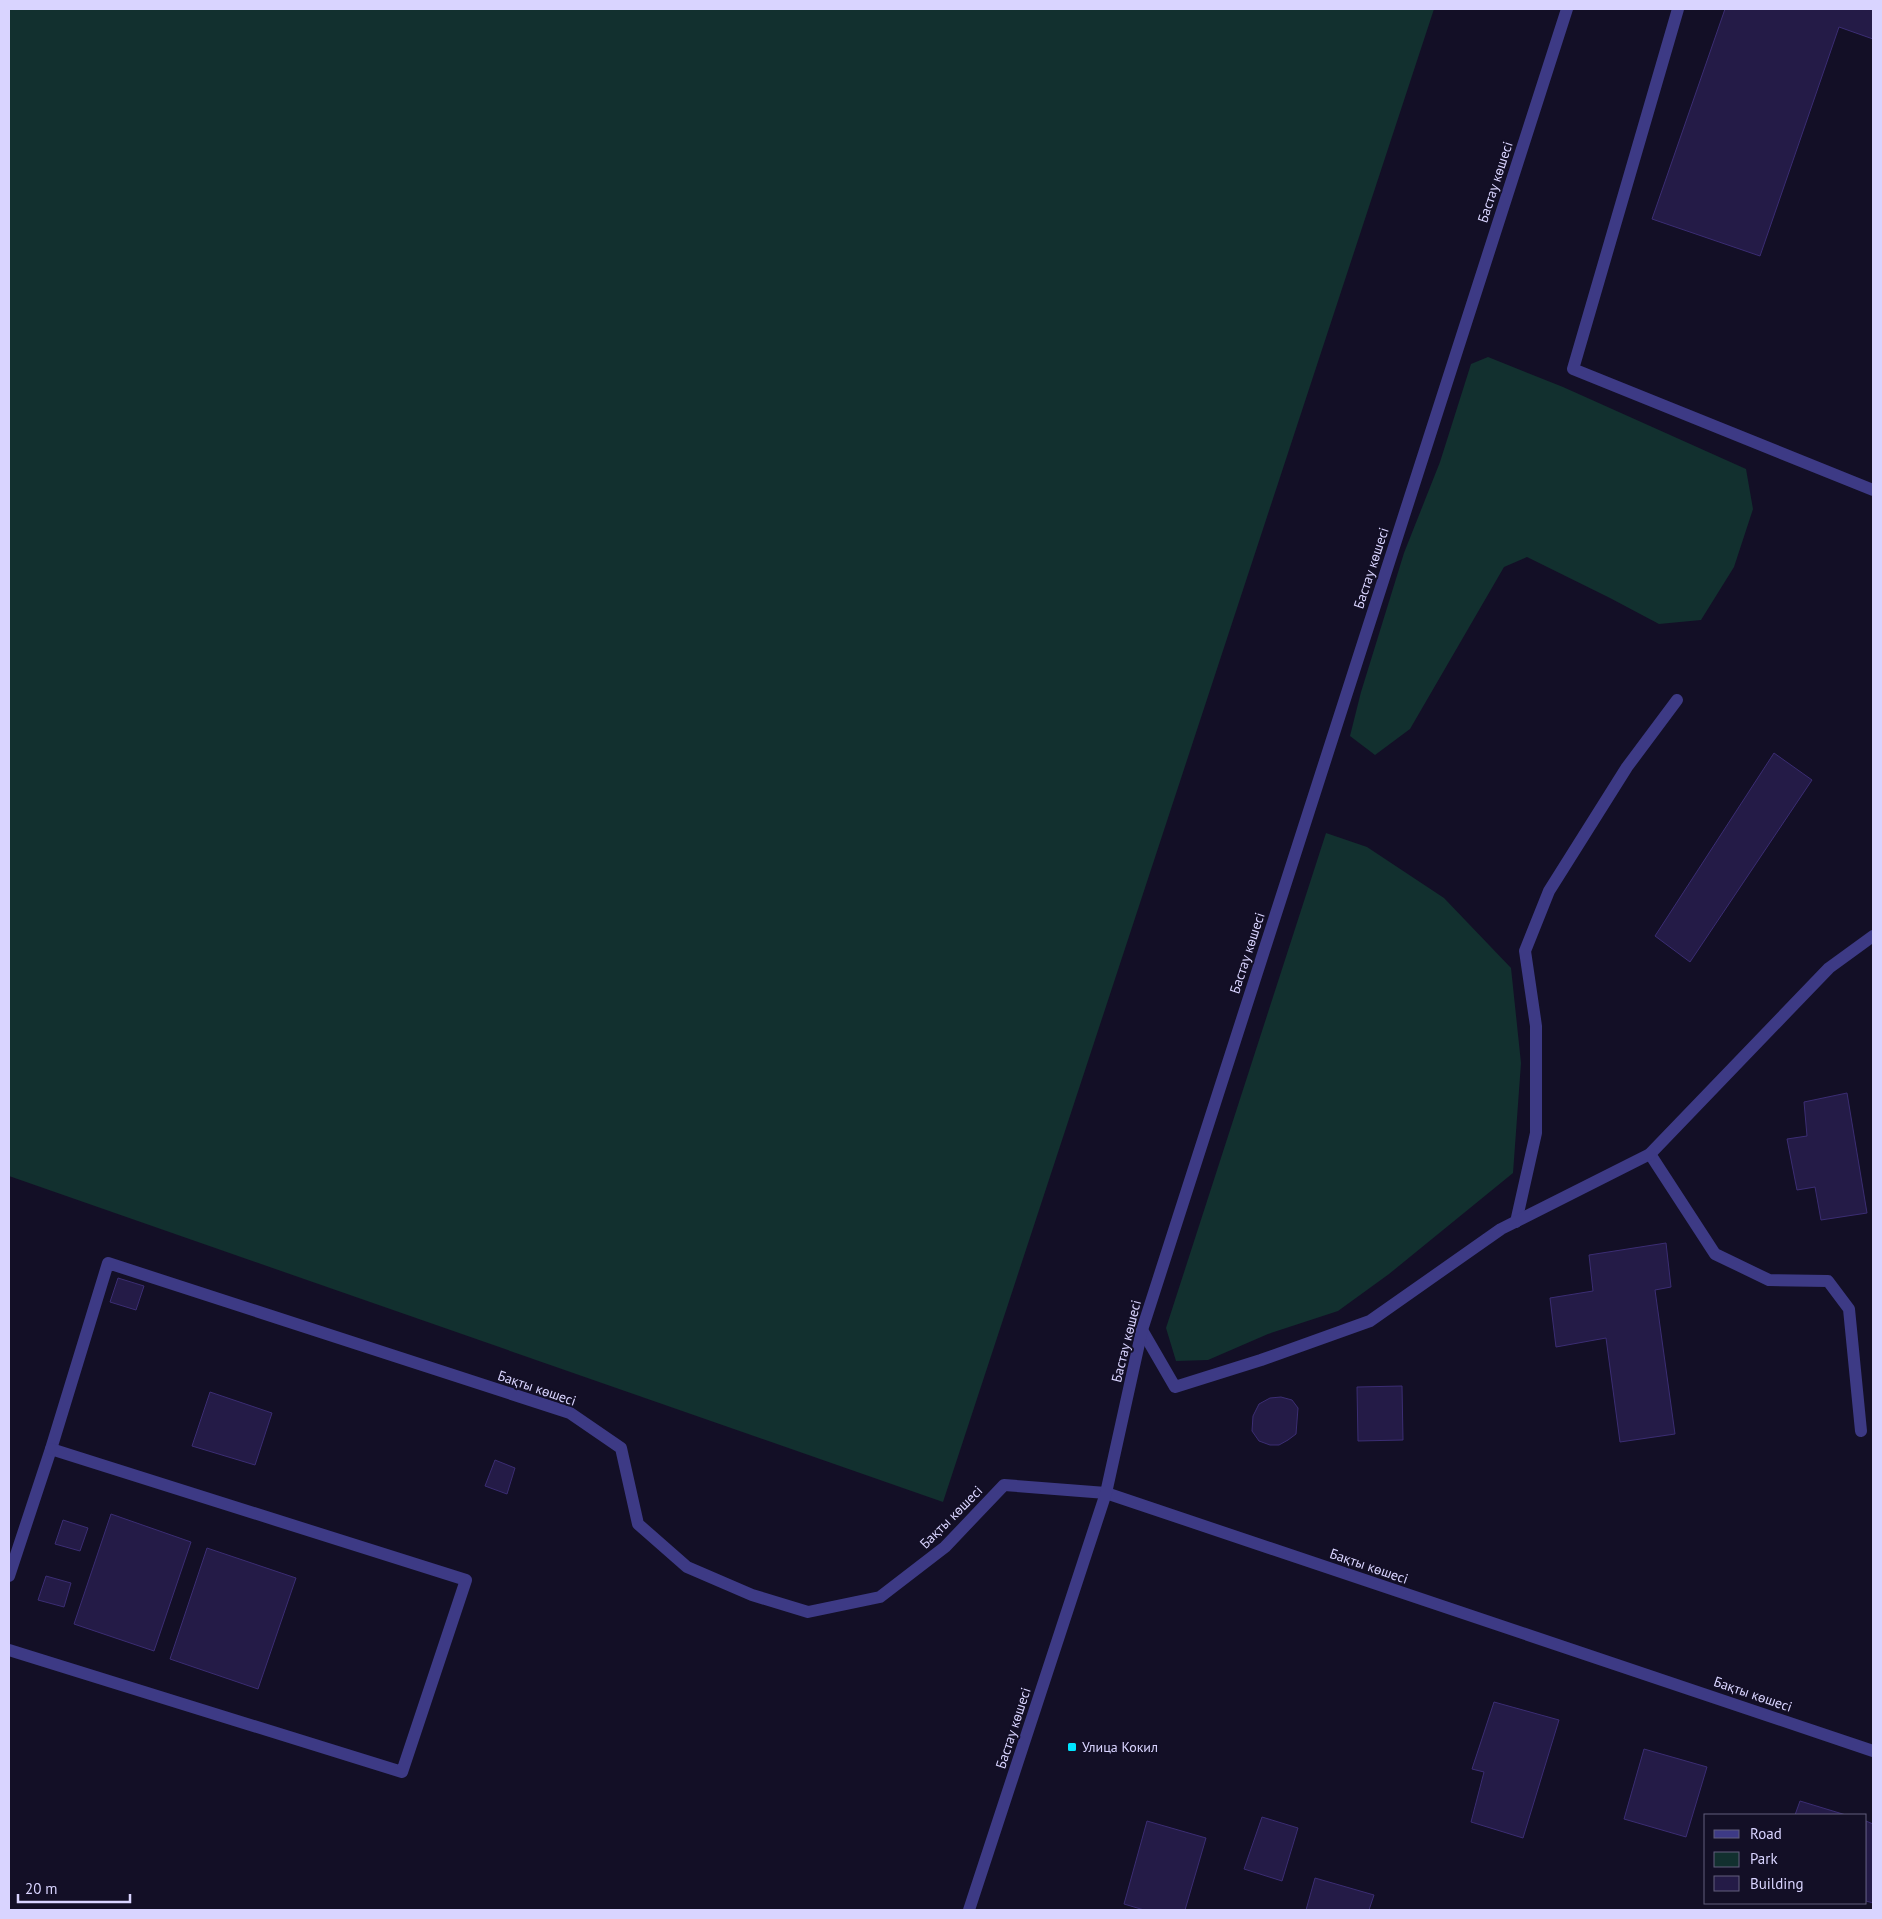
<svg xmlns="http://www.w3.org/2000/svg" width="1882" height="1919" font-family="'PT Sans',sans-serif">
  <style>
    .green { fill: #12302f }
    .building { fill: #241b47; stroke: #3b2d73 }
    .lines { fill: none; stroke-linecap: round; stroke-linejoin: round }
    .service { stroke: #3d3a85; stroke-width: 12 }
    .minor { stroke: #3d3a85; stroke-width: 12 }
    .poi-dot { fill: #00e5ff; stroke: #130f26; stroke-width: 2 }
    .labels { text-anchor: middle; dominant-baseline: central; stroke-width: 4; stroke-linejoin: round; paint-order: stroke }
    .street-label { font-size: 14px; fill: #d9d4ff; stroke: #130f26 }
    .poi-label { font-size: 14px; fill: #d9d4ff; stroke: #130f26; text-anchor: start }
  </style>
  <rect width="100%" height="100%" fill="#130f26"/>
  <!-- green -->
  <g class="green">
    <path d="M9 9H1434L943 1502 9 1176Z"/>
    <path d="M1488 357 1563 387 1746 469 1753 509 1734 567 1701 620 1659 624 1610 598 1527 557 1504 567 1410 729 1375 755 1350 736 1361 692 1404 553 1440 462 1471 364Z"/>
    <path d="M1326 833 1367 847 1444 898 1511 968 1521 1063 1513 1173 1389 1274 1338 1311 1268 1334 1208 1360 1176 1361 1166 1328Z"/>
  </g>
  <!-- building -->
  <g class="building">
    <path d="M1725 9H1873V39L1839 27 1760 256 1652 219Z"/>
    <path d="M1774 753 1812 780 1690 962 1655 936Z"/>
    <path d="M1847 1093 1867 1213 1821 1220 1815 1187 1797 1190 1787 1139 1807 1136 1804 1102Z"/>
    <path d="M1666 1243 1671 1287 1655 1290 1675 1434 1620 1442 1606 1338 1556 1347 1550 1298 1593 1291 1589 1255Z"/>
    <path d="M118 1278 144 1286 136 1310 110 1302Z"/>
    <path d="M1402 1386 1403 1440 1358 1441 1357 1387Z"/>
    <path d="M210 1392 272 1413 255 1465 192 1446Z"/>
    <path d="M1281 1397 1292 1400 1298 1408 1296 1434 1288 1440 1279 1445H1270L1259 1441 1252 1431 1253 1416 1259 1404 1270 1398Z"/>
    <path d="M495 1460 515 1468 507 1494 485 1486Z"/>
    <path d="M111 1514 191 1542 154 1651 74 1624Z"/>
    <path d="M63 1520 88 1528 80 1551 55 1544Z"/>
    <path d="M207 1548 296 1578 258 1689 170 1659Z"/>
    <path d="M46 1576 71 1583 64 1607 38 1600Z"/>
    <path d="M1494 1702 1559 1720 1523 1838 1471 1822 1484 1772 1472 1769Z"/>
    <path d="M1644 1749 1707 1767 1686 1837 1624 1819Z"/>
    <path d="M1800 1801 1846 1815H1795Z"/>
    <path d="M1262 1817 1298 1828 1282 1881 1244 1869Z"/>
    <path d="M1147 1821 1206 1838 1185 1910H1144L1124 1904Z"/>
    <path d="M1866 1821 1873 1824V1903L1866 1901Z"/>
    <path d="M1315 1878 1374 1895 1369 1910H1306Z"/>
  </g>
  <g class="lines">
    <!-- service -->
    <path class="service" d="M1678 9 1573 369 1873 490"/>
    <!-- minor -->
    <g class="minor">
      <path d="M1650 1154 1715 1254 1769 1280 1828 1281 1849 1309 1861 1431"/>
      <path d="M1516 1222 1536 1133V1026L1525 951 1549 891 1627 767 1677 700"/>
      <path d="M1142 1330 1175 1387 1261 1360 1370 1321 1501 1229 1650 1154 1829 968 1873 936"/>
      <path d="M9 1576 51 1449 108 1263 570 1413 621 1448 638 1524 687 1567 752 1595 808 1612 880 1597 945 1547 1004 1485 1106 1493 1873 1751"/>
      <path d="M9 1650 402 1772 466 1580 51 1449"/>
      <path d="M969 1910 1106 1493 1142 1330 1567 9"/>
    </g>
  </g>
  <!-- markers -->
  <rect class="poi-dot" x="1067" y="1742" width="10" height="10" rx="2.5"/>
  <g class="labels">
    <!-- street labels -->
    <g class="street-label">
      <text transform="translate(1495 182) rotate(-72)">Бастау көшесі</text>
      <text transform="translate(1371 568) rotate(-72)">Бастау көшесі</text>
      <text transform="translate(1247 953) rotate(-72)">Бастау көшесі</text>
      <text transform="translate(1126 1341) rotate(-76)">Бастау көшесі</text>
      <text transform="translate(537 1388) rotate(19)">Бақты көшесі</text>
      <text transform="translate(951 1517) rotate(-45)">Бақты көшесі</text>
      <text transform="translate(1369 1566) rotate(19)">Бақты көшесі</text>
      <text transform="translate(1753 1694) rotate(19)">Бақты көшесі</text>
      <text transform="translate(1013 1728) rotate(-72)">Бастау көшесі</text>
    </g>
    <!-- poi labels -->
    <g class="poi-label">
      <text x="1082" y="1747">Улица Кокил</text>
    </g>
  </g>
  <!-- border -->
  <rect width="1882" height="1919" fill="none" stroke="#d9d4ff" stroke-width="20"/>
  <!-- legend -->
  <rect x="1704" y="1814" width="162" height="90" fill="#130f26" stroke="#625e7d"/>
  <rect x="1714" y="1830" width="25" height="8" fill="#3d3a85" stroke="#625e7d"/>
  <text x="1750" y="1839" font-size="15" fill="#d9d4ff">Road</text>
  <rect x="1714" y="1852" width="25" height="15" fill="#12302f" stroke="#625e7d"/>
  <text x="1750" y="1864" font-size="15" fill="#d9d4ff">Park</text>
  <rect x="1714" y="1876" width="25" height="15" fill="#241b47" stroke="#625e7d"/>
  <text x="1750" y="1889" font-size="15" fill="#d9d4ff">Building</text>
  <!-- scale -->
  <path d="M18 1894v8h112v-8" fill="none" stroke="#d9d4ff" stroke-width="2.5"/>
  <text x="25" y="1894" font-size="15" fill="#d9d4ff" stroke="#130f26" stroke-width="4" paint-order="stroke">20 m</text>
</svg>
